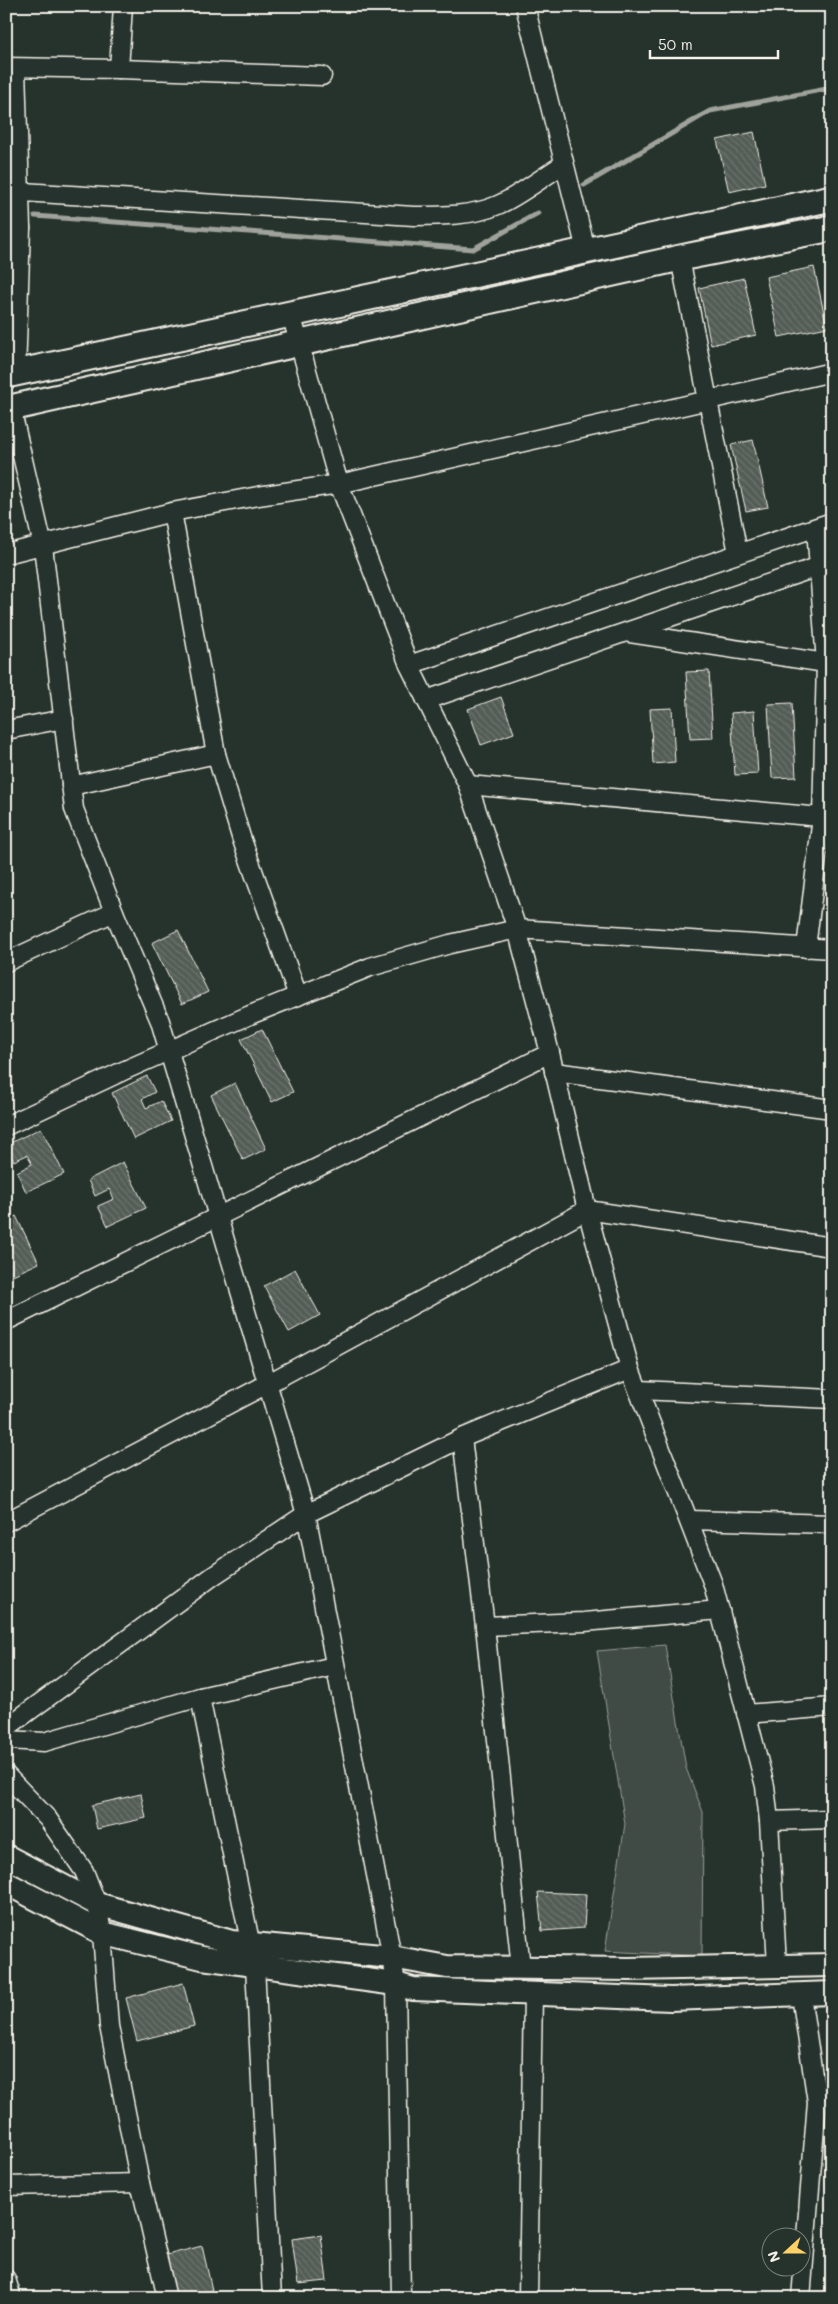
<svg xmlns="http://www.w3.org/2000/svg" width="838" height="2304" font-family="Mali,sans-serif">
  <style>
    .green { fill: #414b45; stroke: #9a9e96 }
    .lines { fill: none; stroke-linecap: round; stroke-linejoin: round }
    .stream { stroke: #9fa39b; stroke-width: 5 }
    .building { fill: url(#building-back-hatch); stroke: #f4f1e8 }
    .minor-casing { stroke: #f4f1e8; stroke-width: 21 }
    .tertiary-casing { stroke: #f4f1e8; stroke-width: 26 }
    .secondary-casing { stroke: #f4f1e8; stroke-width: 29 }
    .minor { stroke: #26332d; stroke-width: 18 }
    .tertiary { stroke: #26332d; stroke-width: 22 }
    .secondary { stroke: #26332d; stroke-width: 25 }
  </style>
  <defs>
    <pattern id="building-back-hatch" width="6" height="6" patternUnits="userSpaceOnUse" patternTransform="scale(1.25)"><rect width="6" height="6" fill="#525c55"/><path d="M-1 5l2 2M0 0l6 6M5-1l2 2" fill="none" stroke="#6c746d"/></pattern>
  </defs>
  <rect width="100%" height="100%" fill="#26332d"/>
  <filter id="ink" filterUnits="userSpaceOnUse"><feTurbulence type="fractalNoise" baseFrequency=".02" numOctaves="2"/><feDisplacementMap in="SourceGraphic" scale="10" xChannelSelector="R" yChannelSelector="G"/><feConvolveMatrix kernelMatrix="1 2 1 2 8 2 1 2 1" color-interpolation-filters="sRGB"/></filter>
  <g filter="url(#ink)">
    <!-- green -->
    <path class="green" d="M665 1645 686 1768 703 1812 702 1956 605 1951 625 1824 597 1651Z"/>
    <g class="lines">
      <!-- stream -->
      <g class="stream">
        <path d="M584 185 710 111 832 88"/>
        <path d="M6 214H7"/>
        <path d="M35 216 473 249 538 213"/>
      </g>
    </g>
    <!-- building -->
    <g class="building">
      <path d="M754 132 765 184 729 192 717 140Z"/>
      <path d="M814 267 827 327 779 337 766 277Z"/>
      <path d="M744 278 756 335 711 345 699 288Z"/>
      <path d="M753 440 768 507 746 511 731 445Z"/>
      <path d="M709 671 713 738 690 739 686 672Z"/>
      <path d="M501 697 514 733 481 745 468 709Z"/>
      <path d="M792 703 796 777 772 778 768 704Z"/>
      <path d="M672 708 675 762 653 764 650 709Z"/>
      <path d="M754 711 758 774 735 775 731 713Z"/>
      <path d="M178 930 208 992 182 1004 152 943Z"/>
      <path d="M262 1029 293 1092 272 1102 241 1039Z"/>
      <path d="M147 1076 155 1092 142 1099 146 1108 161 1101 171 1121 134 1139 112 1093Z"/>
      <path d="M235 1083 266 1149 243 1160 211 1095Z"/>
      <path d="M41 1128 64 1174 26 1192 17 1172 32 1164 27 1155 14 1161 6 1145Z"/>
      <path d="M123 1162 146 1208 108 1226 98 1206 114 1199 109 1189 95 1196 88 1180Z"/>
      <path d="M16 1216 39 1263 6 1278V1221Z"/>
      <path d="M295 1269 320 1315 289 1332 264 1286Z"/>
      <path d="M141 1794 146 1818 97 1829 92 1805Z"/>
      <path d="M538 1892 586 1894 584 1928 542 1931Z"/>
      <path d="M183 1983 194 2026 137 2041 126 1998Z"/>
      <path d="M321 2235 327 2281 298 2284 292 2239Z"/>
      <path d="M202 2246 212 2290 182 2298H169L159 2257Z"/>
    </g>
    <g class="lines">
      <defs>
        <g id="minor">
          <path d="M525 6 586 250"/>
          <path d="M6 67 119 69 123 6"/>
          <path d="M119 69 322 76"/>
          <path d="M6 191 414 216C441 216 473 216 498 205 519 196 544 176 564 164"/>
          <path d="M6 227 21 228"/>
          <path d="M680 258 738 553"/>
          <path d="M291 314 339 484 409 665 468 785 517 929 550 1053 587 1210 630 1369 713 1584 765 1786 769 1821 777 1965"/>
          <path d="M16 373 21 228 16 68"/>
          <path d="M11 408 43 546 74 809 114 912 160 1021 306 1514 392 1957 396 1984 401 2297"/>
          <path d="M172 512 216 754 241 837 298 996"/>
          <path d="M6 554 172 512 258 496 339 484 832 372"/>
          <path d="M630 633 832 664"/>
          <path d="M409 665 832 522"/>
          <path d="M426 700 832 562"/>
          <path d="M6 730 64 719"/>
          <path d="M468 785 832 818"/>
          <path d="M71 786 216 754"/>
          <path d="M806 948 822 817 826 663 816 528"/>
          <path d="M6 962 114 912"/>
          <path d="M554 1072 832 1109"/>
          <path d="M6 1126 123 1071 250 1015 370 967 450 944 517 929 832 949"/>
          <path d="M6 1321 550 1053"/>
          <path d="M639 1390 832 1399"/>
          <path d="M462 1438 485 1626 521 1968"/>
          <path d="M689 1520 832 1524"/>
          <path d="M6 1522 267 1384 587 1210 832 1247"/>
          <path d="M485 1626 584 1622 720 1610"/>
          <path d="M200 1697 255 1966 272 2298"/>
          <path d="M746 1714 832 1707"/>
          <path d="M6 1728 213 1576 306 1514 462 1438 630 1369"/>
          <path d="M6 1740 44 1742 200 1697 334 1666"/>
          <path d="M6 1775 48 1819 84 1871 97 1904 102 1933 109 2026 140 2183 167 2298"/>
          <path d="M769 1821 832 1819"/>
          <path d="M801 1995 817 2102 801 2298"/>
          <path d="M6 2186 140 2183"/>
          <path d="M6 2279 12 2298"/>
          <path d="M528 2298 533 1994"/>
        </g>
        <g id="tertiary">
          <path d="M6 1856 97 1904 232 1942 392 1957 447 1967 629 1969 832 1965"/>
          <path d="M6 1883 102 1933 202 1958 396 1984 413 1989 671 1999 832 1993"/>
        </g>
        <g id="secondary">
          <path d="M6 375 832 198"/>
          <path d="M6 409 680 258 832 228"/>
        </g>
      </defs>
      <!-- minor casing -->
      <use href="#minor" class="minor-casing"/>
      <!-- tertiary casing -->
      <use href="#tertiary" class="tertiary-casing"/>
      <!-- secondary casing -->
      <use href="#secondary" class="secondary-casing"/>
      <!-- minor -->
      <use href="#minor" class="minor"/>
      <!-- tertiary -->
      <use href="#tertiary" class="tertiary"/>
      <!-- secondary -->
      <use href="#secondary" class="secondary"/>
    </g>
  </g>
  <!-- margin -->
  <rect width="838" height="2304" fill="none" stroke="#26332d" stroke-width="25"/>
  <rect x="12" y="12" width="813" height="2279" fill="none" stroke="#f4f1e8" stroke-width="2" filter="url(#ink)"/>
  <!-- north arrow -->
  <g transform="translate(786 2252) rotate(249)"><circle r="24" fill="#26332d" stroke="#787f78"/>
  <path d="M0-4L9 19L0 12L-9 19Z" fill="#ffd166"/>
  <text y="-8" font-size="14" font-weight="bold" text-anchor="middle" fill="#f4f1e8">N</text>
  </g>
  <!-- scale -->
  <path d="M650 50v8h128v-8" fill="none" stroke="#f4f1e8" stroke-width="2.5"/>
  <text x="658" y="50" font-size="15" fill="#f4f1e8" stroke="#26332d" stroke-width="4" paint-order="stroke">50 m</text>
</svg>
